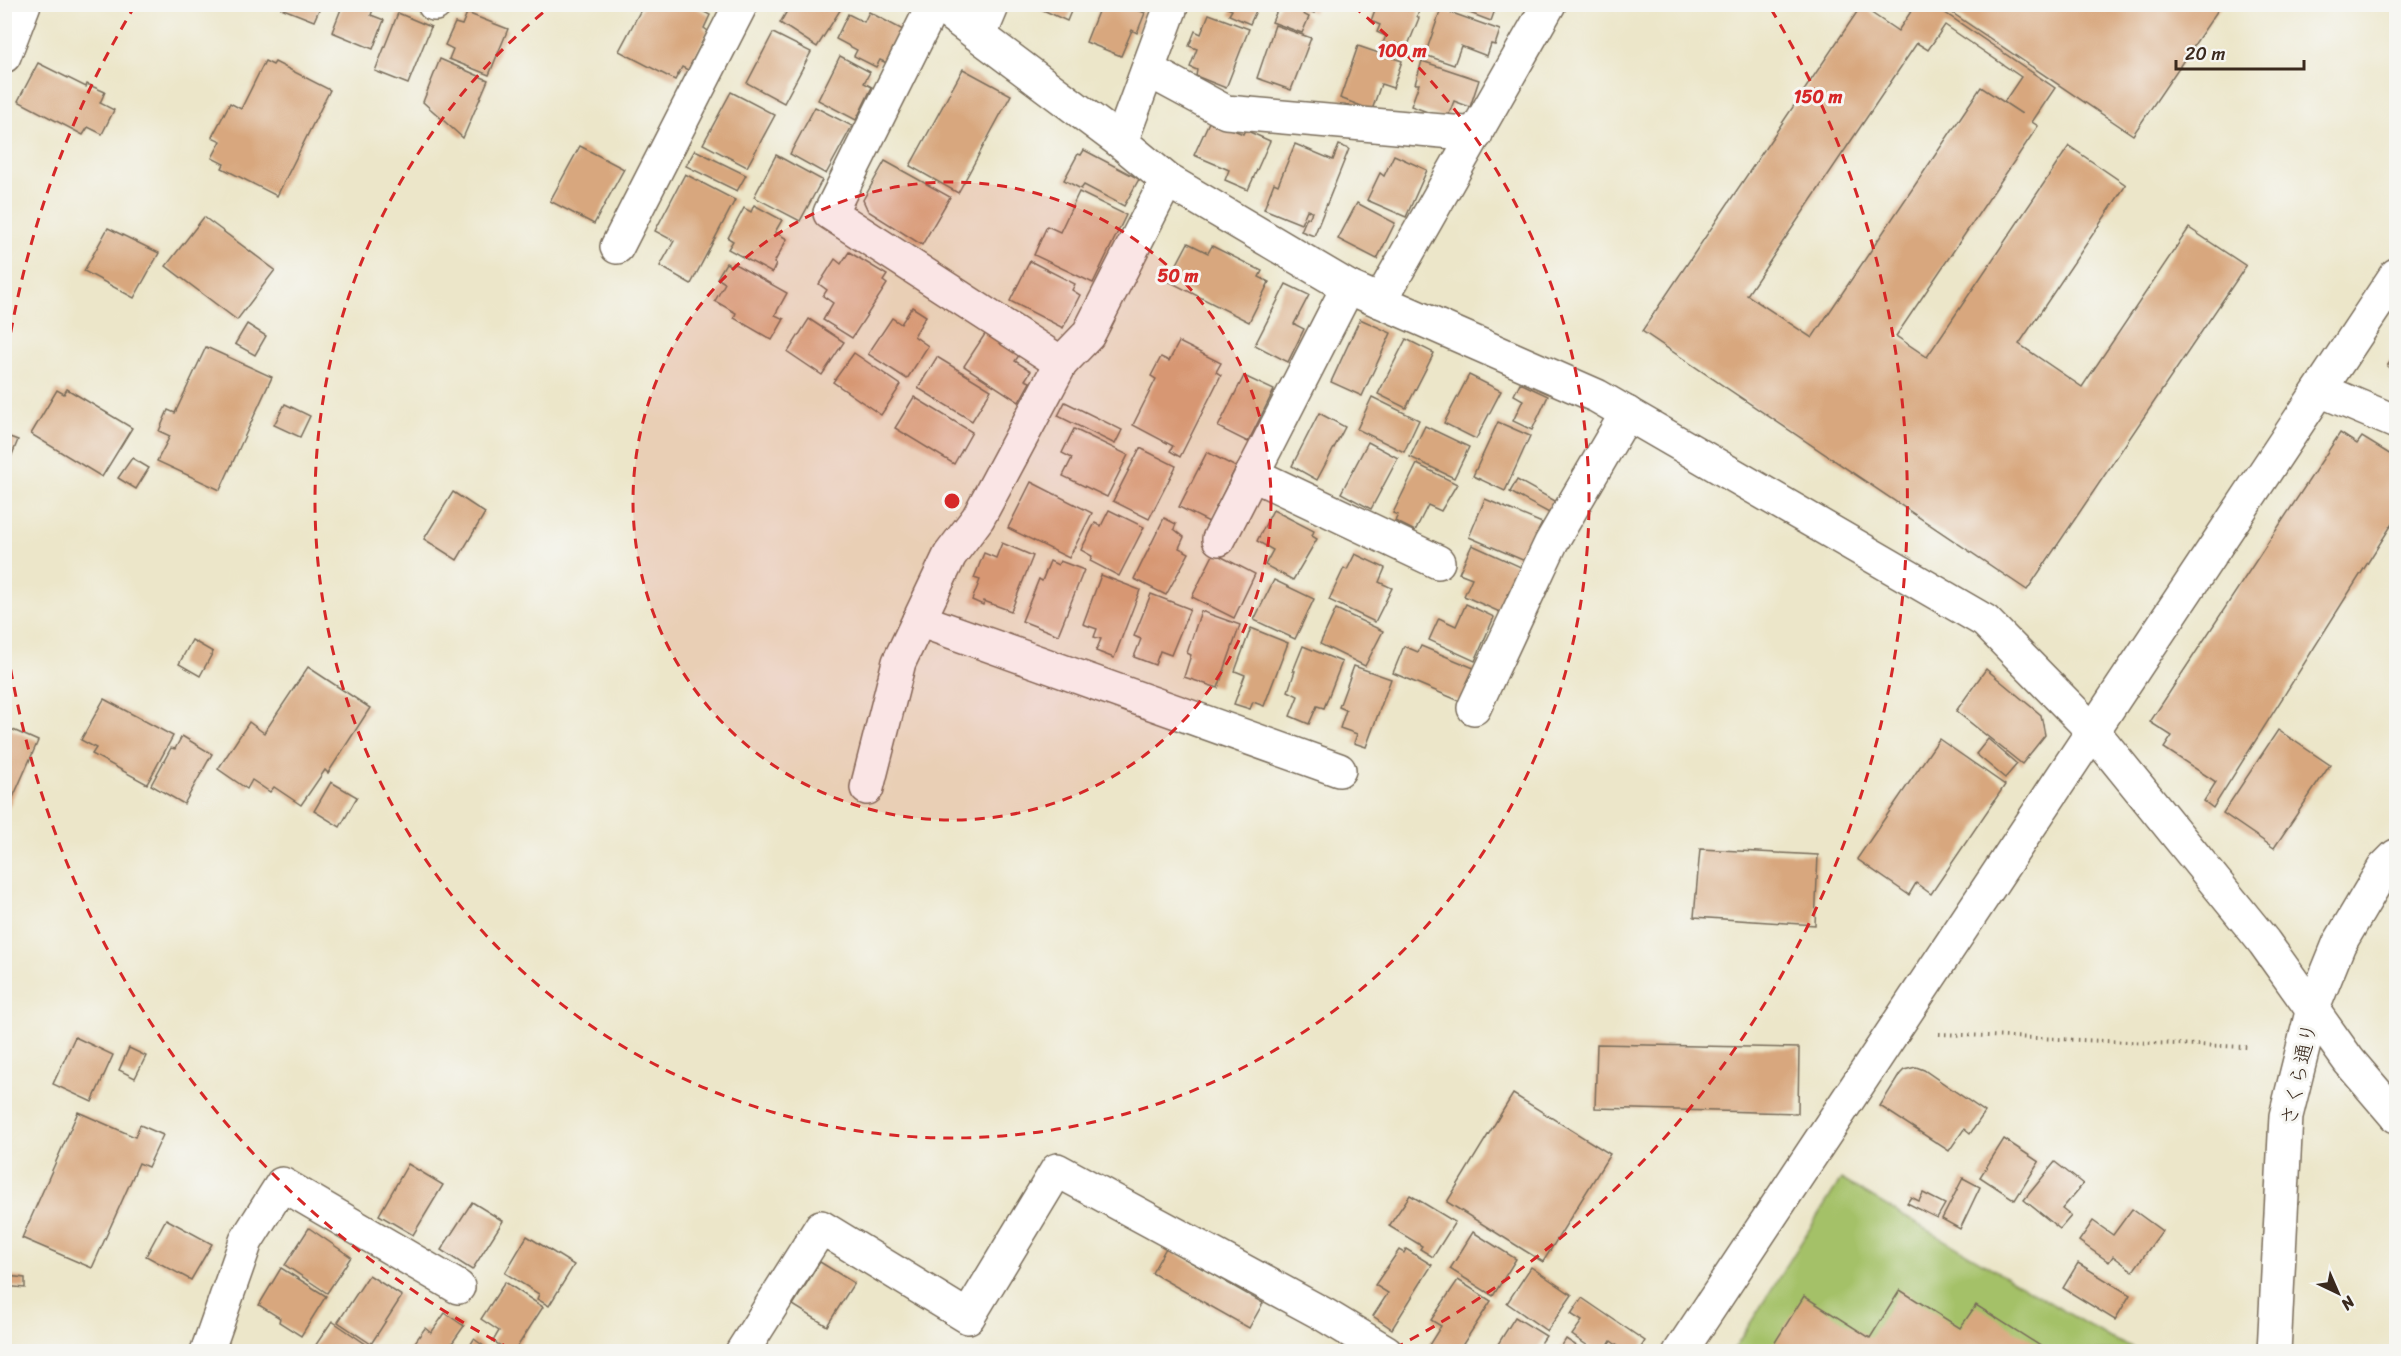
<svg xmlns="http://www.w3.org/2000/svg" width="2401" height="1356" font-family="Sriracha,'Klee One',sans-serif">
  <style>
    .green { fill: #a4c168; stroke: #707643; stroke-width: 1.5 }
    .building { fill: #d8a77e; fill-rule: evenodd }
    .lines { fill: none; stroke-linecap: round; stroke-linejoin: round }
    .minor-casing { stroke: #796c5a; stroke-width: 36 }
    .path { stroke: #796c5a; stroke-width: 4; stroke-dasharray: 1.5 4.5; stroke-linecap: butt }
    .minor { stroke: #fff; stroke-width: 33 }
    .ring { fill: none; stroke: #d62828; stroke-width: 3; stroke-dasharray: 10 8 }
    .labels { text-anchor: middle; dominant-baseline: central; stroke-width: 6; stroke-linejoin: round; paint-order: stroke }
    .street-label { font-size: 21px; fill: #3b2a1e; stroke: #f6f6f2 }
    .centre { fill: #d62828; stroke: #f6f6f2; stroke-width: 3 }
    .ring-label { font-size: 18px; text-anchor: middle; font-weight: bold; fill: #d62828; stroke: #f6f6f2; stroke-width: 6; stroke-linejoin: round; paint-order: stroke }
  </style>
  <rect width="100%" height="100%" fill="#f6f6f2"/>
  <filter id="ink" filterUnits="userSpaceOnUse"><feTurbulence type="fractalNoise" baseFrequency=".0167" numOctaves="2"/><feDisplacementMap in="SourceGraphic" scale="12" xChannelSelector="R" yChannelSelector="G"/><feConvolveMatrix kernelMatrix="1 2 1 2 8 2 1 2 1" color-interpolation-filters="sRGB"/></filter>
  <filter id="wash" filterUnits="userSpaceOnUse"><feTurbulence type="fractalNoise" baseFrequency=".008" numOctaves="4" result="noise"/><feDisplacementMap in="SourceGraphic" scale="24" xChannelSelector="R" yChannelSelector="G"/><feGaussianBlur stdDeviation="1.35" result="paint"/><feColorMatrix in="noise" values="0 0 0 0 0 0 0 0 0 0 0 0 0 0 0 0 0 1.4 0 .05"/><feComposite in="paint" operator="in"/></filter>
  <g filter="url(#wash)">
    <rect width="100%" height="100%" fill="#ece6c9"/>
    <!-- green -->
    <path class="green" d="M1841 1179 2110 1338 2141 1351 1732 1352Z"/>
    <g id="blocks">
      <!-- building -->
      <g class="building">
        <path d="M343 4H367L374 7 371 15 384 20 373 49 332 32Z"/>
        <path d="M644 4H689L710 15 704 28 708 31 688 70 682 67 675 80 619 51Z"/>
        <path d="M791 4H844L817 47 780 23Z"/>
        <path d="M1030 4H1074L1067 21Z"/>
        <path d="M1101 4H1124L1145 13 1137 33 1132 30 1121 56 1086 42Z"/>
        <path d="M1218 4H1259L1250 24 1229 15 1232 10Z"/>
        <path d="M1280 4H1317L1314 13 1305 9 1303 14 1309 17 1302 33 1272 22Z"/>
        <path d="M1377 4H1421L1417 16 1419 18 1404 55 1382 45 1386 36 1377 32 1380 25 1371 21Z"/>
        <path d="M1446 4H1503L1501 9 1496 7 1491 21Z"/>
        <path d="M1916 4H1932L2055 88 2032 122 2038 126 1896 336 1927 357 2069 146 2126 185 2019 344 2082 387 2189 228 2246 266 2027 590 1642 331 1861 6 1898 31ZM1945 25 2021 77 2004 102 2022 114 1981 87 1812 338 1747 295 1917 43 1928 50Z"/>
        <path d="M1951 4H2222L2133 135 1948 10Z"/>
        <path d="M282 5H321L314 21 281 8Z"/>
        <path d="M1441 9 1500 30 1495 45 1491 44 1487 56 1461 46 1454 65 1425 55Z"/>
        <path d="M869 12 905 31 889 64 880 60 876 67 854 56 857 50 836 39 848 14 864 22Z"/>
        <path d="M398 13 431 27 408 84 375 71Z"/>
        <path d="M467 13 508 29 489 75 449 59 453 49 445 45 455 23 462 25Z"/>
        <path d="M1209 14 1249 29 1226 88 1196 76 1197 70 1190 67 1197 49 1189 46 1195 31 1201 34Z"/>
        <path d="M1275 25 1311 38 1291 90 1257 78Z"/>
        <path d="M773 33 811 52 784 103 747 83Z"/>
        <path d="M1358 46 1402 61 1393 88 1381 84 1372 110 1340 98Z"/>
        <path d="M840 56 870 72 864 83 872 87 856 120 818 100Z"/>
        <path d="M440 59 488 80 463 138 423 102Z"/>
        <path d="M265 61 273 65 275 62 330 90 277 196 222 168 224 164 212 158 221 141 212 137 230 103 241 109Z"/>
        <path d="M1422 61 1479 80 1470 107 1454 101 1447 119 1411 106 1419 84H1415Z"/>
        <path d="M38 63 86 87 87 84 105 92 100 103 114 110 102 134 88 127 83 135 18 101Z"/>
        <path d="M963 69 1011 95 958 193 910 166Z"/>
        <path d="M731 92 775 115 747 167 703 144Z"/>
        <path d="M815 107 852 126 826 174 790 154Z"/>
        <path d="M1210 120 1243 134 1245 130 1270 141 1248 190 1225 180 1229 170 1194 155Z"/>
        <path d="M1295 144 1333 160 1339 145 1349 149 1314 236 1301 231 1307 217 1309 218 1312 212 1307 210 1301 224 1264 209 1274 183 1278 185Z"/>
        <path d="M580 146 624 169 594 224 550 201Z"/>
        <path d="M695 150 746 175 737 191 686 166Z"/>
        <path d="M1084 150 1139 179 1124 206 1084 185 1081 189 1064 180 1078 154 1081 155Z"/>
        <path d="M776 155 822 180 800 221 754 197Z"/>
        <path d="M1394 155 1427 170 1406 217 1367 200 1380 173 1384 176Z"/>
        <path d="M885 161 950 197 922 245 868 211 863 200Z"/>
        <path d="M685 174 735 200 691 284 660 266 674 241 655 231Z"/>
        <path d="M1079 192 1126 215 1093 283 1034 255 1047 226 1060 232Z"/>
        <path d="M1357 203 1395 223 1377 259 1338 239Z"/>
        <path d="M754 205 782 220 775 232 787 239 774 263 776 264 772 273 728 249 733 241 728 238 744 208 751 212Z"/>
        <path d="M204 217 275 270 237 320 166 266Z"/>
        <path d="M108 228 159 253 134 298 84 271Z"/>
        <path d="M1188 243 1208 253 1212 246 1262 271 1259 277 1269 282 1249 322 1168 281Z"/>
        <path d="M849 252 887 275 883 281 887 284 852 338 823 320 833 303 823 296 827 290 819 284 835 259 841 264Z"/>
        <path d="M1030 261 1075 284 1072 290 1080 295 1063 328 1010 301Z"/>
        <path d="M726 263 731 266 733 263 787 293 775 315 784 319 772 340 734 318 736 313 715 301 725 283 717 278Z"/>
        <path d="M1286 284 1309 295 1294 324 1304 329 1288 362 1255 345Z"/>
        <path d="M912 307 926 316 914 336 928 346 907 379 868 354 892 318 901 324Z"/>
        <path d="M809 319 844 342 822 375 788 352Z"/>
        <path d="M1360 319 1391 333 1362 396 1331 382Z"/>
        <path d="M247 324 266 336 255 355 235 344Z"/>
        <path d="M987 331 1020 354 1015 361 1031 371 1025 380 1030 382 1019 402 964 366Z"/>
        <path d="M1406 339 1434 353 1406 408 1378 394Z"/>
        <path d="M1179 342 1221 363 1216 372 1221 375 1180 457 1170 451 1173 446 1133 425 1156 379 1151 376 1161 357 1169 361Z"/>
        <path d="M206 347 272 377 220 490 157 461 170 436 159 431 168 410 175 413Z"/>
        <path d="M854 353 901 385 881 415 833 382Z"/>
        <path d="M2396 354V373L2387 366Z"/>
        <path d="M937 357 991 390 972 421 918 388Z"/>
        <path d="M1469 375 1501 391 1476 439 1444 423Z"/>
        <path d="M1244 376 1274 390 1248 442 1218 427Z"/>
        <path d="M1520 383 1548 396 1532 430 1513 421 1523 400 1514 395Z"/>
        <path d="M67 389 132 428 102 477 31 434 57 390 64 394Z"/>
        <path d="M914 397 972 432 954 464 895 428Z"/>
        <path d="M1372 397 1419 420 1404 452 1357 429Z"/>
        <path d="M1065 402 1122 430 1115 444 1058 416Z"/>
        <path d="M285 404 310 416 300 437 274 425Z"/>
        <path d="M1319 413 1345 427 1317 480 1292 466Z"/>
        <path d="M1498 422 1530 436 1505 491 1473 476Z"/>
        <path d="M1425 426 1469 447 1454 478 1410 457Z"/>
        <path d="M1074 429 1128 455 1107 497 1063 476 1072 458 1062 453Z"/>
        <path d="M2340 433 2357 444 2362 437 2396 458V518L2213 808 2204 801 2216 782 2164 748 2172 736 2150 722Z"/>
        <path d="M4 435 18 440 5 472H4Z"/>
        <path d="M1368 442 1398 458 1371 509 1341 493Z"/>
        <path d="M1140 448 1176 466 1149 519 1113 501Z"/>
        <path d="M1207 452 1236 467 1209 522 1179 507Z"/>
        <path d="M132 458 149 468 136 489 118 478Z"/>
        <path d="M1417 464 1457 484 1441 511 1428 505 1415 531 1395 521 1398 515 1393 513Z"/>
        <path d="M1517 480 1557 502 1551 514 1510 492Z"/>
        <path d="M1031 482 1092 513 1069 558 1008 528Z"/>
        <path d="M453 492 485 513 457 560 424 539Z"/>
        <path d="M1485 499 1542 523 1525 561 1469 537Z"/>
        <path d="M1109 510 1144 527 1119 576 1090 561 1092 556 1081 550 1095 523 1101 526Z"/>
        <path d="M1273 510 1314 531 1312 536 1317 539 1293 580 1265 565 1273 550 1257 541Z"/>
        <path d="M1164 518 1176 524 1174 529 1184 537 1179 548 1189 553 1166 595 1134 579Z"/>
        <path d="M1002 543 1033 556 1011 611 984 601 983 605 972 600 980 580 974 578 984 553 996 558Z"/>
        <path d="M1472 545 1523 568 1502 613 1464 596 1472 578 1459 573Z"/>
        <path d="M1214 553 1255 574 1234 618 1192 597Z"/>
        <path d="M1355 554 1385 568 1379 582 1392 588 1375 622 1329 600 1344 568 1347 570Z"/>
        <path d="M1050 561 1058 565 1060 561 1084 570 1058 635 1022 621 1039 579 1042 581Z"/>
        <path d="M1101 575 1140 590 1114 658 1096 651 1101 639 1094 637 1097 629 1083 624Z"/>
        <path d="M1274 580 1314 599 1295 639 1254 620Z"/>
        <path d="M1151 594 1190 609 1171 655 1160 651 1155 665 1134 657 1141 639 1134 636Z"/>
        <path d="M1466 604 1494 617 1475 661 1429 640 1439 618 1456 626Z"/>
        <path d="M1336 609 1383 631 1365 666 1320 644Z"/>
        <path d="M1201 611 1240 625 1218 688 1184 677 1191 655 1187 653Z"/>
        <path d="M1251 628 1288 643 1264 706 1253 702 1250 709 1234 704 1245 675 1235 671Z"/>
        <path d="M192 640 213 652 200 676 179 664Z"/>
        <path d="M1303 646 1342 662 1324 708 1317 706 1309 724 1290 716 1298 696 1288 691 1295 671H1293Z"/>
        <path d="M1404 646 1418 652 1421 646 1476 669 1462 702 1393 673Z"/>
        <path d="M1354 666 1391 679 1366 747 1354 743 1357 734 1340 728 1346 710 1339 707Z"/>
        <path d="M308 667 370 708 328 773 325 770 301 805 274 787 270 792 252 780 247 789 218 769 249 722 264 733Z"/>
        <path d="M1986 669 2041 715 2045 735 2022 764 1956 711Z"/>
        <path d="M104 699 173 736 147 784 92 754 96 748 81 740Z"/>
        <path d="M4 726 38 741 4 818Z"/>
        <path d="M2278 730 2330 765 2274 848 2223 813Z"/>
        <path d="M182 736 212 754 184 804 151 785 171 748 175 749Z"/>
        <path d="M1939 739 2005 785 1931 894 1916 883 1909 895 1857 859Z"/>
        <path d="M1988 739 2017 764 2005 778 1976 754Z"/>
        <path d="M331 782 357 797 340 827 314 811Z"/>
        <path d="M1700 849 1818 855 1815 925 1694 917Z"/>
        <path d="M75 1037 113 1055 92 1102 53 1084Z"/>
        <path d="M1597 1044 1799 1048 1798 1113 1595 1108Z"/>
        <path d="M129 1048 146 1056 135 1078 119 1070Z"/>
        <path d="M1916 1067 1924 1070 1985 1112 1970 1134 1964 1129 1949 1151 1880 1106 1900 1074 1904 1070Z"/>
        <path d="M1513 1094 1610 1154 1543 1262 1447 1202Z"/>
        <path d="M78 1112 135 1137 140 1125 163 1135 148 1167 139 1163 92 1268 22 1238Z"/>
        <path d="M2004 1139 2039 1162 2015 1200 1980 1177Z"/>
        <path d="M2055 1162 2083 1184 2062 1209 2071 1216 2060 1229 2024 1200Z"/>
        <path d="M408 1164 443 1185 413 1235 379 1215Z"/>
        <path d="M1963 1178 1980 1187 1960 1229 1942 1219Z"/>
        <path d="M1923 1193 1945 1204 1937 1218 1907 1203 1911 1197 1919 1201Z"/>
        <path d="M1410 1195 1455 1222 1433 1257 1420 1249 1422 1246 1389 1226Z"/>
        <path d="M472 1202 503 1221 472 1270 441 1250Z"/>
        <path d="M2132 1209 2162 1231 2133 1271 2113 1256 2109 1262 2079 1241 2093 1221 2113 1235Z"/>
        <path d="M166 1219 212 1244 191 1280 146 1256Z"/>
        <path d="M309 1228 351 1257 327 1293 285 1265Z"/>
        <path d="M1473 1232 1516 1259 1493 1296 1450 1269Z"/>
        <path d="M527 1236 574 1265 549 1306 537 1299 539 1294 505 1273Z"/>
        <path d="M1166 1248 1263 1303 1249 1328 1152 1273Z"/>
        <path d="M1406 1249 1432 1265 1392 1329 1373 1316 1388 1293 1375 1285 1399 1250 1404 1253Z"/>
        <path d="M4 1262 10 1263 8 1276 25 1278V1288L4 1286Z"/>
        <path d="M820 1262 854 1283 827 1326 793 1305Z"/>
        <path d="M2078 1263 2130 1295 2115 1320 2063 1288Z"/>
        <path d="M1531 1267 1572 1295 1547 1331 1507 1303Z"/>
        <path d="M281 1268 326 1296 301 1336 279 1322 280 1318 259 1305Z"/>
        <path d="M369 1275 402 1296 371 1344 338 1322Z"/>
        <path d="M1458 1280 1491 1301 1458 1352H1440L1429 1345 1441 1326 1431 1320Z"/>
        <path d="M505 1282 543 1307 514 1352H510L493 1341 499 1331 481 1319Z"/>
        <path d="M1900 1290 1960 1328 1976 1305 2050 1352H1769L1804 1296 1870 1338Z"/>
        <path d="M1582 1298 1645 1341 1638 1352H1626L1611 1341 1604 1352H1597L1572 1335 1582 1321 1571 1314Z"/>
        <path d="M445 1313 464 1326 450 1346 455 1349 453 1352H408L425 1328 431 1333Z"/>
        <path d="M1515 1317 1546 1336 1535 1352H1493Z"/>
        <path d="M332 1321 370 1347 366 1352H311Z"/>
        <path d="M474 1339 492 1352H466Z"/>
        <path d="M1566 1339 1586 1352H1558Z"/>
      </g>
    </g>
  </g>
  <g filter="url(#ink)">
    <use href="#blocks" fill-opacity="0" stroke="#796c5a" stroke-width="1.5"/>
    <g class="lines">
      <defs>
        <g id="minor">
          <path d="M434 4H435"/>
          <path d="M934 4 830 213 1061 363"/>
          <path d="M937 4 1121 142 1167 180 1348 287 1597 396 1985 621 2092 730 2264 942 2349 1061 2396 1116"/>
          <path d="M980 35 993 4"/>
          <path d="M4 56 24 4"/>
          <path d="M1148 70 1226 112 1476 134"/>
          <path d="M1121 142 1172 4"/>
          <path d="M617 247 741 4"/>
          <path d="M1380 301 1549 4"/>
          <path d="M2320 390 2396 422"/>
          <path d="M1252 474 1438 562"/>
          <path d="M1219 539 1348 287"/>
          <path d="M919 620 1339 770"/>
          <path d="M1474 708 1551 543 1627 413"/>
          <path d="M867 788 899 662 950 555 978 518 1061 363 1088 335 1167 180"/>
          <path d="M207 1352 246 1241 282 1184 458 1287"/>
          <path d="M742 1352 821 1227 968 1317 1057 1170 1323 1314 1386 1352"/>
          <path d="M1680 1352 2396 275"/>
          <path d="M2274 1352 2286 1116 2313 1008 2339 944 2384 868 2396 856"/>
        </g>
      </defs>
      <!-- minor casing -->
      <use href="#minor" class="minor-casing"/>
      <!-- path -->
      <path class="path" d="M1939 1034 2247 1047"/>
      <!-- minor -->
      <use href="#minor" class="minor"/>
    </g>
  </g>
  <!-- distance rings -->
  <circle cx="952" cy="501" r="319" fill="#d62828" fill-opacity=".12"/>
  <g class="ring">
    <circle cx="952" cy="501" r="319"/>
    <path d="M1353 6A637 637 0 1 1 551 6"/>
    <path d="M511 1349A956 956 0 0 1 5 634M5 368A956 956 0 0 1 133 9M1771 9A956 956 0 0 1 1393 1349"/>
  </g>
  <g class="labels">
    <!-- street labels -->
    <g class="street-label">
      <text transform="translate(2299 1074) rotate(-78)">さくら通り</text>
    </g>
  </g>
  <circle cx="952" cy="501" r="9" class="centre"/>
  <g class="ring-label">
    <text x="1402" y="57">100 m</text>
    <text x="1818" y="103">150 m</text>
    <text x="1178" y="282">50 m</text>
  </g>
  <!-- margin -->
  <rect width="2401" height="1356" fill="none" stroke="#f6f6f2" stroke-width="24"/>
  <!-- north arrow -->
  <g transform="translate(2338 1293) rotate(136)" stroke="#f6f6f2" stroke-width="4.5" paint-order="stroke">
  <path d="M0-4.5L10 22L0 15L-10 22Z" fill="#3b2a1e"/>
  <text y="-9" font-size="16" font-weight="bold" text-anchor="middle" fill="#3b2a1e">N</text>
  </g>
  <!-- scale -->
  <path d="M2176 60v9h128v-9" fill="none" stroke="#3b2a1e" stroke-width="3"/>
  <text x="2185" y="60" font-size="18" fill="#3b2a1e" stroke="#f6f6f2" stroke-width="4.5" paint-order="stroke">20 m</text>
</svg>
